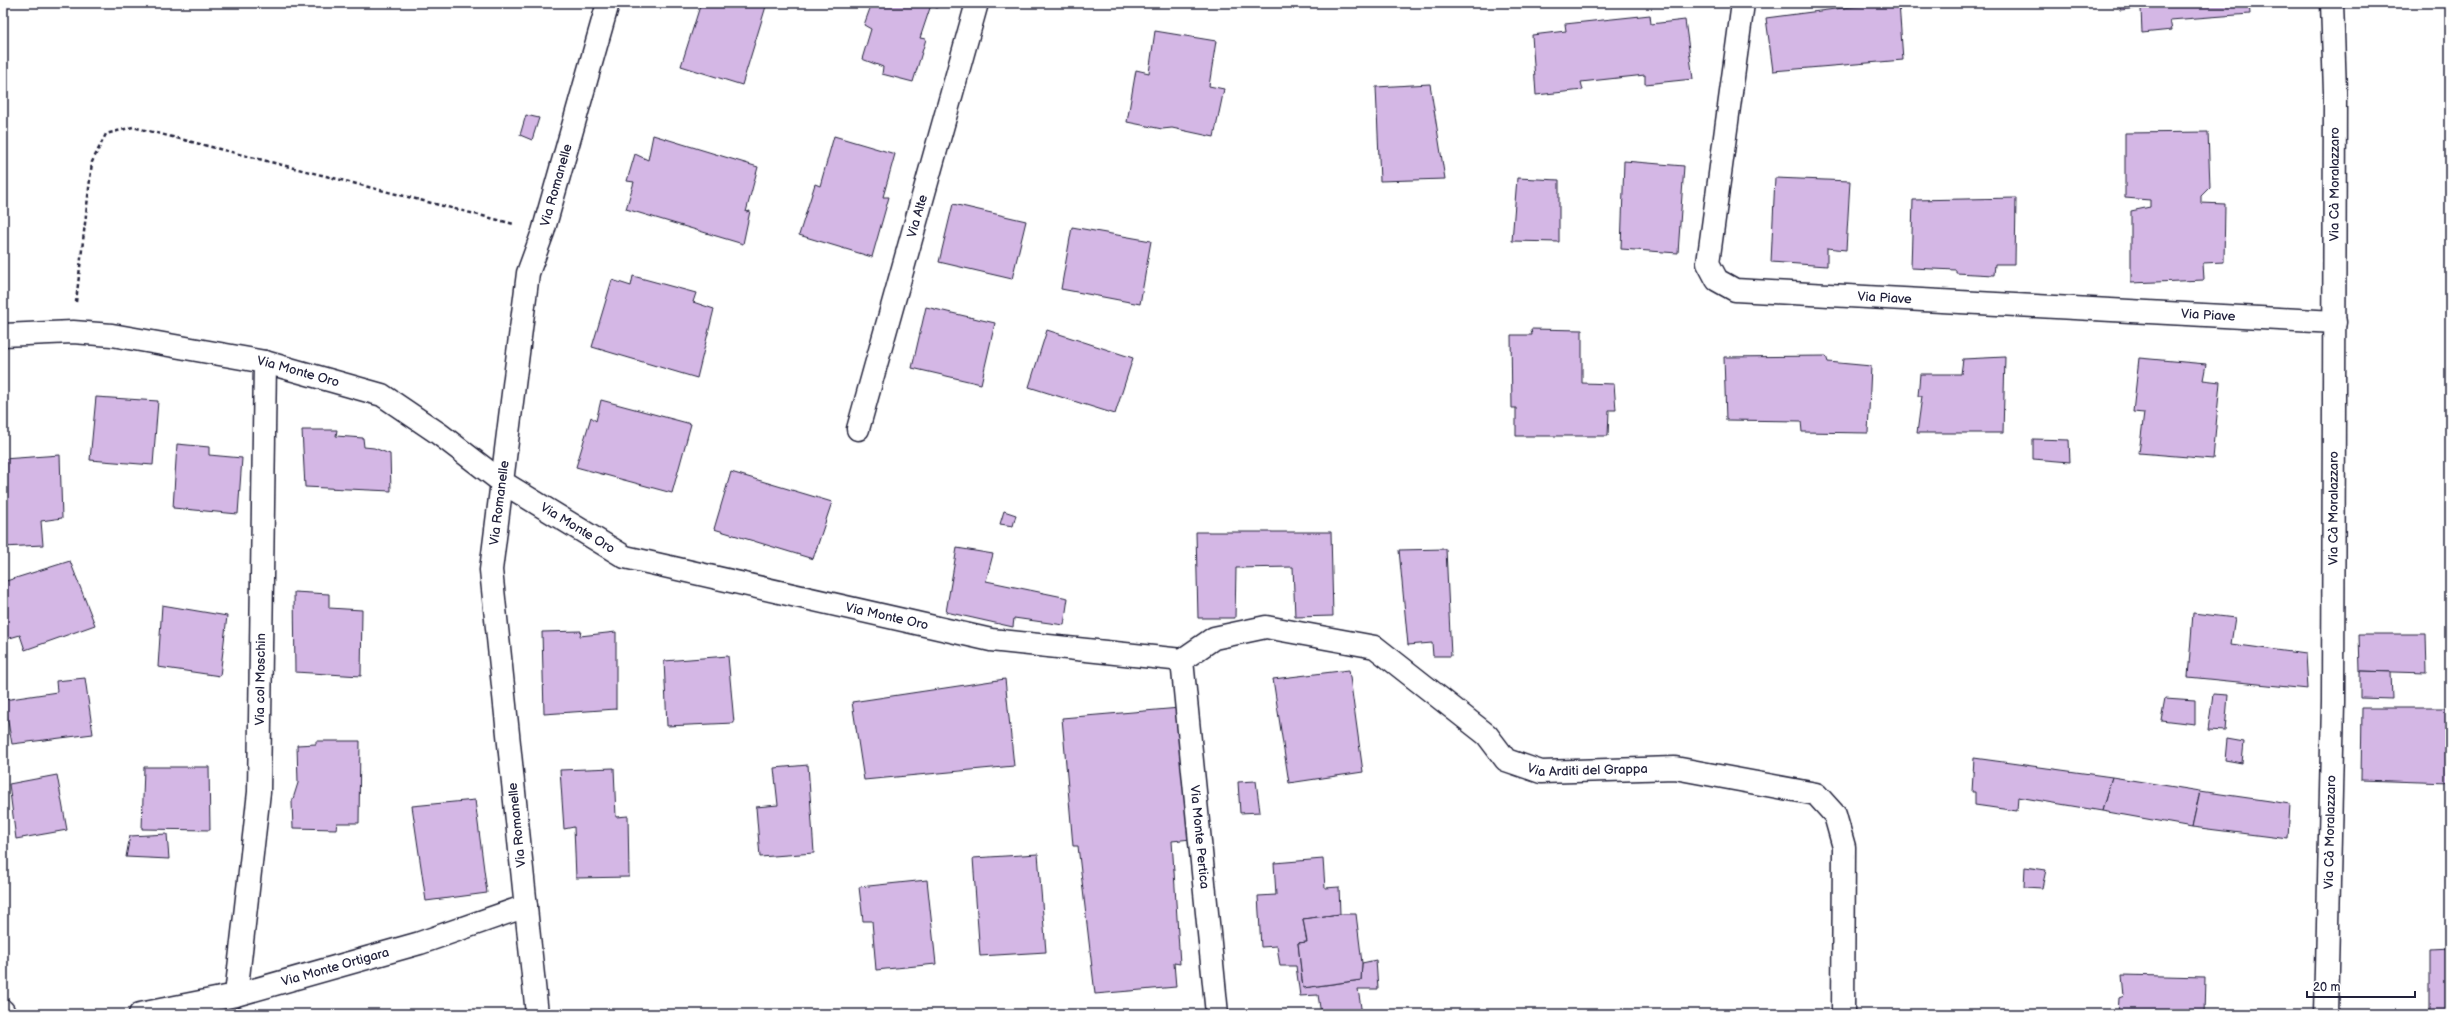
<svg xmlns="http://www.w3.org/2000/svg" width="2453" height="1017" font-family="'Balsamiq Sans',sans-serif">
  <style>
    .building { fill: #d4b7e5; stroke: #22223b }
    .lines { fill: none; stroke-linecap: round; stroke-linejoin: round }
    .minor-casing { stroke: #22223b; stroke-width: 25 }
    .path { stroke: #22223b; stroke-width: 2.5; stroke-dasharray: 4 3; stroke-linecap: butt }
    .minor { stroke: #fff; stroke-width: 22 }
    .labels { text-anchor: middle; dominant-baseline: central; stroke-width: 3.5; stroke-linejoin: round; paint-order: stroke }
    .street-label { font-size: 13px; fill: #22223b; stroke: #fff }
  </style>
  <rect width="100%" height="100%" fill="#fff"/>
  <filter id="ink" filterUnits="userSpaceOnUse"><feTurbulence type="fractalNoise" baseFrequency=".025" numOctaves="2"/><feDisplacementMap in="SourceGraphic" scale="8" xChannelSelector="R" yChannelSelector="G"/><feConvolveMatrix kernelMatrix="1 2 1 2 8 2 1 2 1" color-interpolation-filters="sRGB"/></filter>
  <g filter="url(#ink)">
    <!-- building -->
    <g class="building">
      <path d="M701 3H767L742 85 681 66Z"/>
      <path d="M872 3H938L937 8 931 5 920 38 926 39 913 82 882 74 883 67 862 59 871 29 864 25Z"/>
      <path d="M1881 3H1899L1903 60 1773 71 1766 18Z"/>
      <path d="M2120 3H2249L2250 14 2170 20 2172 30 2142 33 2141 8 2120 10Z"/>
      <path d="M1650 15 1651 24 1685 20 1693 79 1645 84V75L1581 82 1583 90 1536 95 1532 35 1566 31 1565 24Z"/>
      <path d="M1155 31 1216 41 1209 86 1224 89 1214 137 1172 128 1162 129 1127 122 1136 70 1149 73Z"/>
      <path d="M1430 84 1445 179 1380 181 1376 87Z"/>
      <path d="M526 115 539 118 532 140 520 135Z"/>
      <path d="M2208 132 2210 187 2201 196V203L2225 204 2224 262 2203 263 2204 280 2131 283V211L2150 207V200L2125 198V133Z"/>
      <path d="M653 135 758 167 746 212 750 211 743 244 626 209 634 182 627 181 635 154 648 160Z"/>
      <path d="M834 136 895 154 883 197H889L872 257 799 235 815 184 820 186Z"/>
      <path d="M1624 161 1684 166 1678 253 1621 249Z"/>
      <path d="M1517 178 1559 180V242L1512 241Z"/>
      <path d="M1775 178 1850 181 1846 250 1827 248V266L1771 262Z"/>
      <path d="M2016 198 2015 264H1995L1994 275 1956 273V270L1911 268 1913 200Z"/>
      <path d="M953 204 1026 221 1012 279 939 262Z"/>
      <path d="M1072 227 1151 241 1140 304 1061 289Z"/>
      <path d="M633 276 696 293 693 302 714 309 697 378 592 347 612 280 631 286Z"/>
      <path d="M926 307 995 323 981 384 912 368Z"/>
      <path d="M1531 329 1582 330V383L1614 384 1616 410H1609L1608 436H1516V408H1512L1511 335H1532Z"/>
      <path d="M1047 330 1133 358 1115 414 1029 387Z"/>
      <path d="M1826 356 1828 362 1871 366 1868 433 1802 432 1801 421 1726 420 1724 357Z"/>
      <path d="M2005 357 2003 433H1917L1922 396H1918L1920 374H1961L1963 359Z"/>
      <path d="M2139 358 2206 364 2203 380 2220 382 2213 459 2139 453 2144 413 2133 412Z"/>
      <path d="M96 397 158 401 153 465 90 460Z"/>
      <path d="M601 400 691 424 672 493 576 467 591 417 596 421Z"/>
      <path d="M302 430H337L336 436 363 438 364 447 374 448 390 454 391 491 305 487Z"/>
      <path d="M2033 439 2069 440 2070 462 2033 459Z"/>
      <path d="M177 444 209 447V455L242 458 238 514 173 508Z"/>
      <path d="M60 455 62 518 41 521 43 545 3 547V459Z"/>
      <path d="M731 472 832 502 813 559 714 529Z"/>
      <path d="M1004 511 1016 515 1013 526 1000 524Z"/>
      <path d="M1196 532H1331L1333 616 1295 617 1293 567 1236 568 1235 618H1198Z"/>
      <path d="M957 548 993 554 986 581 1068 598 1064 625 1014 618 1013 627 946 612Z"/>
      <path d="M1446 549 1451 656H1433L1432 643 1408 645 1399 550Z"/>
      <path d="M70 561 95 625 25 650 20 635 3 640V582Z"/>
      <path d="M294 592 329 594V608L362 610 361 676 295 672Z"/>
      <path d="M162 605 227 616 220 676 158 667Z"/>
      <path d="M2193 613 2235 618 2231 644 2306 654 2308 689 2188 677Z"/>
      <path d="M581 631 580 636 616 632V709L544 714 542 632Z"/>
      <path d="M2359 634H2426L2427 673 2360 671Z"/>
      <path d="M728 656 734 723 667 726 664 661Z"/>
      <path d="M1349 670 1363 772 1289 783 1273 679Z"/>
      <path d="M2360 671 2391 672 2392 699 2360 698Z"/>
      <path d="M85 678 93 734 12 744 4 700 57 692 56 681Z"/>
      <path d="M1005 679 1014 766 864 780 852 702Z"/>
      <path d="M2213 694 2228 695 2225 731 2208 730Z"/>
      <path d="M2165 698 2195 700V724L2161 720Z"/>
      <path d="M1180 708 1191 839 1172 841 1180 964 1174 963 1176 987 1095 994 1078 846H1073L1062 718Z"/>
      <path d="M2362 708H2450V783L2361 780Z"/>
      <path d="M2227 739 2244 742 2242 763 2225 760Z"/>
      <path d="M316 741H360L359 823H337L336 829 293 828 292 802 298 783 297 745 316 744Z"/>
      <path d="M1974 758 2112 777 2102 811 2018 797 2017 811 1975 805V792H1972Z"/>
      <path d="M808 765 814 853 760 857 756 807 778 805 774 768Z"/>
      <path d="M144 767H209L210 830 142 829Z"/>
      <path d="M614 768 616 817 628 816 629 877 576 878 574 827 564 829 560 770Z"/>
      <path d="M57 775 67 830 16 839 9 784Z"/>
      <path d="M2112 777 2200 791 2192 827 2102 811Z"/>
      <path d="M1256 781 1260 812 1240 813 1238 782Z"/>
      <path d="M2200 791 2290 804 2288 839 2192 827Z"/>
      <path d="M475 800 487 893 426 901 412 806Z"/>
      <path d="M167 834 169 859 126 857 130 836Z"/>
      <path d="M1038 854 1046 952 980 956 973 858Z"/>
      <path d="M1323 859 1325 888 1339 887 1340 914 1303 919 1307 942 1298 943 1303 988 1361 980 1362 963 1376 960 1378 989H1358L1362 1014H1321L1318 995 1300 996 1296 966H1280L1277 946 1261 947 1258 896 1276 895 1274 863Z"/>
      <path d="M2025 867 2046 870 2042 888 2024 887Z"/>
      <path d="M927 880 936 964 876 970 872 921H863L859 887Z"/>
      <path d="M1340 914H1356L1362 963 1361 980 1303 988 1298 943 1307 942 1303 919Z"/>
      <path d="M2450 949V1014H2430V950Z"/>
      <path d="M2122 975 2205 977 2204 1014H2118L2119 998 2124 996Z"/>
    </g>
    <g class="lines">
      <defs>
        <g id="minor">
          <path id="s1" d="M1743 3 1708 263 1717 280 1735 290 2335 322"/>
          <path id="s2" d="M3 335 73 332 112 335 265 362 382 395 438 433 502 482 625 557 991 640 1182 660"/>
          <path id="s3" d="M858 429 977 3"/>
          <path id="s4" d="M1182 660 1214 638 1266 627 1375 647 1487 735 1506 760 1541 772 1675 768 1816 794 1835 815 1844 847 1843 1014"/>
          <path id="s5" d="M1182 660 1217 1014"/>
          <path id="s6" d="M236 995 259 792 265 362"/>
          <path d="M3 1011V1014"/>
          <path id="s7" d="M140 1014 236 995 420 943 526 906"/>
          <path id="s8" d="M537 1014 491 570 528 273 543 232 608 3"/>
          <path id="s9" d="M2326 1014 2333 702 2335 92 2332 3"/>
        </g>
      </defs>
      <!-- minor casing -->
      <use href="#minor" class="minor-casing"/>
      <!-- path -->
      <path class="path" d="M76 302 92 162 106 134 133 127 514 224"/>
      <!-- minor -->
      <use href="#minor" class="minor"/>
    </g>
  </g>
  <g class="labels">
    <!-- street labels -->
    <g class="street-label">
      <text stroke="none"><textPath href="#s9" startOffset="830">Via Cà Moralazzaro</textPath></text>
      <text stroke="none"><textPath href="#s8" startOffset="838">Via Romanelle</textPath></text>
      <text stroke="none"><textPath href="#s3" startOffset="221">Via Alte</textPath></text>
      <text stroke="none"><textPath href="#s1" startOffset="452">Via Piave</textPath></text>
      <text stroke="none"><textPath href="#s1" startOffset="776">Via Piave</textPath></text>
      <text stroke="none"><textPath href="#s2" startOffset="299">Via Monte Oro</textPath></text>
      <text stroke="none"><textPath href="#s8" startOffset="514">Via Romanelle</textPath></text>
      <text stroke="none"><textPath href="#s9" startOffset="506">Via Cà Moralazzaro</textPath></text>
      <text stroke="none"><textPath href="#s2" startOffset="623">Via Monte Oro</textPath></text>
      <text stroke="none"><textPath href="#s2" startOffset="947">Via Monte Oro</textPath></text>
      <text stroke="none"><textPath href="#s6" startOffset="317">Via col Moschin</textPath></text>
      <text stroke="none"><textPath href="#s4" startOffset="460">Via Arditi del Grappa</textPath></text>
      <text transform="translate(517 825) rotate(-96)">Via Romanelle</text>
      <text stroke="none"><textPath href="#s9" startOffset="182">Via Cà Moralazzaro</textPath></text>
      <text stroke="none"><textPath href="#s5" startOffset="178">Via Monte Pertica</textPath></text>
      <text stroke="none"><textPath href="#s7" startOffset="201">Via Monte Ortigara</textPath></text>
    </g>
  </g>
  <!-- margin -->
  <rect width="2453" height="1017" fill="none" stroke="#fff" stroke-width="16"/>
  <rect x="8" y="8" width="2437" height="1001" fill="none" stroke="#22223b" stroke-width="1.5" filter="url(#ink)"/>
  <!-- scale -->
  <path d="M2307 991v6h108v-6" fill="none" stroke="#22223b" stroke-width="2"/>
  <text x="2313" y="991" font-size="12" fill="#22223b" stroke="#ffffff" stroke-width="3" paint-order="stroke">20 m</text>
</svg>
